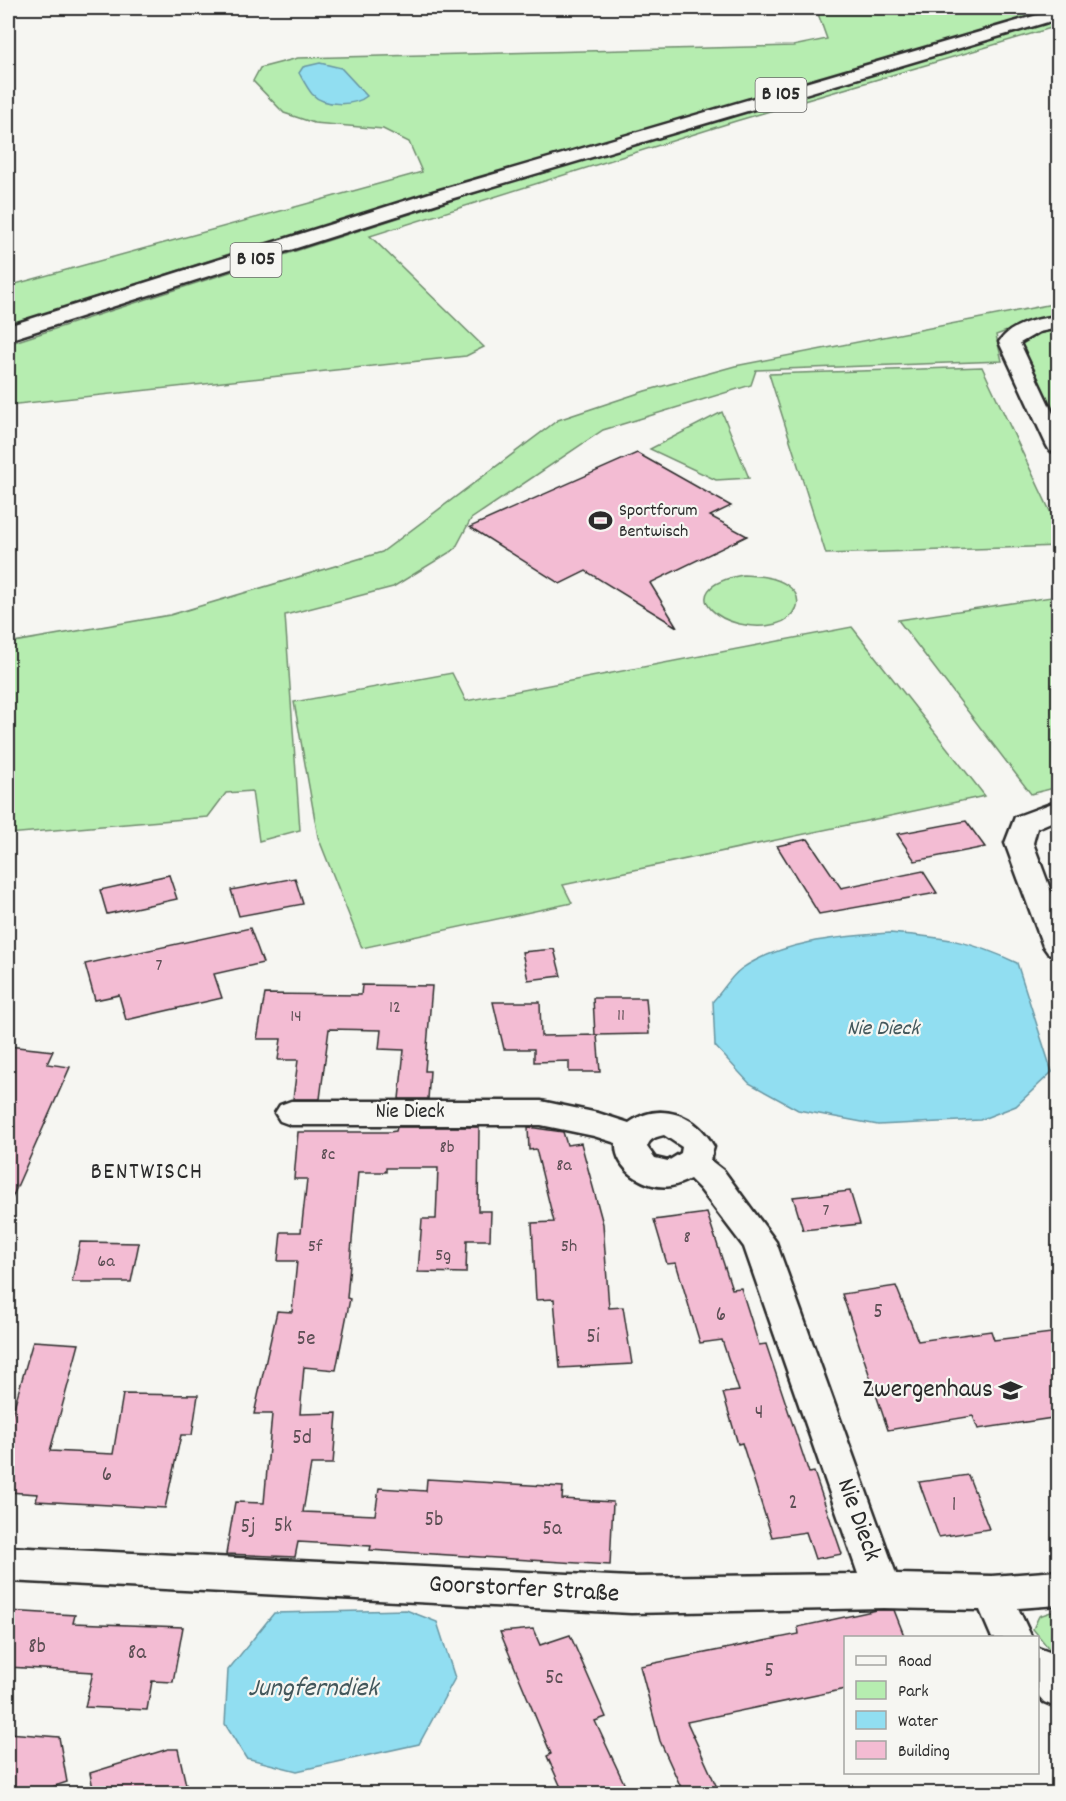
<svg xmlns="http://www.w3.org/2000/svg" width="1066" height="1801" font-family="Dekko,sans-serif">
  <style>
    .green { fill: #b6edb0; stroke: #708c6e; stroke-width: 1.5 }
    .water { fill: #91def1; stroke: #6896a2; stroke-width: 1.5 }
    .building { fill: #f3bcd3; stroke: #2b2b2b; stroke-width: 1.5 }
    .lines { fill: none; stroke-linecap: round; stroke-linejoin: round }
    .street-casing { stroke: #2b2b2b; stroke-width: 5 }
    .highway-casing { stroke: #2b2b2b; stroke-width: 5 }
    .street { fill: #f6f6f2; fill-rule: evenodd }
    .highway { fill: #f6f6f2; fill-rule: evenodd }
    .labels { text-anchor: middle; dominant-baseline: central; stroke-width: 4.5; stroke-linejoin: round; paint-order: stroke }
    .far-poi-label { font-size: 18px; fill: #2b2b2b; stroke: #f6f6f2; text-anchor: start }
    .number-label { font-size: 18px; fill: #5d4f55 }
    .shield { fill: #f6f6f2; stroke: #686867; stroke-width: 1.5 }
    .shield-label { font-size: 20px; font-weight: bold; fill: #2b2b2b }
    .street-label { font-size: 21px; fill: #2b2b2b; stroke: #f6f6f2 }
    .near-number-label { font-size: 21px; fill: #5d4f55 }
    .water-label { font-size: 22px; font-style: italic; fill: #44585c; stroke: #f6f6f2 }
    .quarter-label { font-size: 24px; letter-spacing: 1.5px; fill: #2b2b2b; stroke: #f6f6f2 }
    .near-poi-label { font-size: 26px; fill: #2b2b2b; stroke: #f6f6f2; text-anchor: end }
    .near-street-label { font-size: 26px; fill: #2b2b2b; stroke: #f6f6f2 }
    .near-water-label { font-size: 27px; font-style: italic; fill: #44585c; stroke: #f6f6f2 }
  </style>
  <rect width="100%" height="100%" fill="#f6f6f2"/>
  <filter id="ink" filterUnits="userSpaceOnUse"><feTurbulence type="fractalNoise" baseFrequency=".0167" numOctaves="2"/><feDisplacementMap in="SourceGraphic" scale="12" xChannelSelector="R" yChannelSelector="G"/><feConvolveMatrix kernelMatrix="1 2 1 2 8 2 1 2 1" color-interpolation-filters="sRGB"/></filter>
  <g filter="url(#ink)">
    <!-- green -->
    <g class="green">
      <path d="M816 8H1058V14L720 108 296 238 245 249 8 325V286L422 172 409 142 383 129 314 123 284 113 253 81 260 68 298 58 793 46 827 39Z"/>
      <path d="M1058 18V26L736 121 370 236 484 347 466 356 8 405V344L503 184Z"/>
      <path d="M1058 303V318L1029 323 996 335 1002 361 756 370 751 385 603 430 471 519 455 549 393 587 285 615 300 830 259 841 252 791 226 793 208 817 8 834V643L170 615 382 552 558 420 645 391 735 366Z"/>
      <path d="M1058 327V429L1018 347C1030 334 1042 331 1058 327Z"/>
      <path d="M982 367 1058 528V546L826 554 769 374Z"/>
      <path d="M722 412 749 478 716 480 650 449Z"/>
      <path d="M743 575C758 576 774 576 787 585 807 599 796 619 776 624 725 637 666 589 743 575Z"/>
      <path d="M1058 596V787L1031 794 898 620Z"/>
      <path d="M852 627 985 796 563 885 572 903 362 948 318 837 294 702 452 673 466 701Z"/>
      <path d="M1051 1612 1058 1613V1660L1033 1629 1039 1616Z"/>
    </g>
    <!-- water -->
    <g class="water">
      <path d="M320 63 341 68 367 96C355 106 324 107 312 94 307 88 303 80 299 73L303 67Z"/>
      <path d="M890 933C941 937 970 940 1017 963L1052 1072 1016 1106 980 1120 878 1125 798 1110 749 1083 715 1046 713 1001C722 992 730 977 741 969 784 940 840 937 890 933Z"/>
      <path d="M406 1610 437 1622 455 1678 419 1744 297 1771 246 1758 225 1724 228 1670 274 1613Z"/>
    </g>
    <!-- building -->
    <g class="building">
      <path d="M637 453 731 506 710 516 747 536 650 583 677 627 586 571 560 584 470 527Z"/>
      <path d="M966 821 985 847 915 861 897 834Z"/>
      <path d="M808 839 841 888 923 871 937 893 819 914 777 846Z"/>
      <path d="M169 875 177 899 107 914 100 890Z"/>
      <path d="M295 878 303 904 239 916 231 890Z"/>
      <path d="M250 928 263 963 214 974 222 998 126 1020 119 995 95 1000 85 964Z"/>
      <path d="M554 949 561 976 528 980 522 952Z"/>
      <path d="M362 985 432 986 425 1071H430L428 1099H399L404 1050 379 1049 381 1030 329 1029 320 1099H293L298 1060H278L281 1039H257L265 994 361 995Z"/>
      <path d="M593 998H646L649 1034 595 1035Z"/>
      <path d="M493 1002H540L541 1036 597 1035 600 1072H569V1061L534 1062V1049H504Z"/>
      <path d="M8 1046 53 1051 47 1064 70 1067 8 1207Z"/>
      <path d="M397 1127H479L478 1211H491L490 1240H467L466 1273 418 1272 422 1219H436L438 1168H386V1172H358L347 1298 350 1299 336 1370 304 1367 300 1414 337 1413 333 1464H311L303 1512 375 1515 379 1488 426 1491 427 1479 563 1487 562 1499 613 1502 610 1565 370 1550 371 1546 298 1542 295 1557 226 1554 235 1502 264 1503 272 1414H254L277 1311 292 1312 297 1261H278L281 1232H301L307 1179H294L298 1132H389L396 1131Z"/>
      <path d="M528 1127 563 1132 567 1145 581 1143 603 1224 609 1308 623 1307 632 1364 560 1368 554 1299 536 1300 532 1223 554 1222 536 1149 529 1150Z"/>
      <path d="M850 1191 860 1224 803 1230 793 1197Z"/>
      <path d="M707 1213 732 1289 741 1288 759 1345 766 1344 809 1473 814 1472 842 1554 815 1559 806 1532 772 1537 742 1443 738 1444 723 1393 739 1391 722 1340 700 1343 676 1263 667 1264 654 1220Z"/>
      <path d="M80 1242 139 1243 131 1282H72Z"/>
      <path d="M896 1286 918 1341 991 1331 994 1340 1059 1332V1417L978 1429 973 1416 888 1430 842 1294Z"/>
      <path d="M33 1341 79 1344 50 1451 113 1454 123 1394 198 1395 192 1435H181L165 1508 36 1501 38 1494 8 1492V1428Z"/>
      <path d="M968 1475 989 1529 939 1537 919 1482Z"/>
      <path d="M877 1610H894L905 1638H846V1689L687 1722 720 1794H684L660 1741 640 1666 799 1634 798 1627Z"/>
      <path d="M8 1611 75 1615 73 1623 183 1627 173 1682 152 1681 147 1710 85 1707 93 1672 8 1667Z"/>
      <path d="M533 1629 540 1645 570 1635 606 1717 595 1721 629 1794H564L547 1756 551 1754 500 1632Z"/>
      <path d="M8 1733 59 1737 67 1782 31 1794H8Z"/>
      <path d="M168 1749H178L188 1794H94L90 1773Z"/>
    </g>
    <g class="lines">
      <defs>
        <g id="street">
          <path d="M1058 316V328L1039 332 1020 343 1058 424V452L1050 451 1047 446 999 342C1012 323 1037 319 1058 316Z"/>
          <path d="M1058 801V819L1037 828 1033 843 1058 910V956L1048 953 1043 946 1005 843 1015 817Z"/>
          <path d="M291 1101H541L598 1113 629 1123C659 1100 698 1115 714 1147L710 1160 724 1171 776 1242 896 1574 992 1576 1058 1571V1605L1018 1608 1032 1638H992L980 1610 883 1608 631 1613 8 1581V1547L631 1577 858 1574 744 1247 700 1189 690 1179C684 1182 677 1185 671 1186 647 1190 614 1170 616 1143L594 1136 541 1125H291L280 1121 275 1113 280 1105ZM664 1135 682 1147 681 1153 668 1161 655 1158 647 1147C650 1138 656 1137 664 1135Z"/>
          <path d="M1038 1648 1052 1653 1058 1660V1708L1044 1702 1038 1695Z"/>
        </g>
        <path id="highway" d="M1058 9V19L447 200 8 340V326L433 192Z"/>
      </defs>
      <!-- street casing -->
      <use href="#street" class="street-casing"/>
      <!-- highway casing -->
      <use href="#highway" class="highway-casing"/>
      <!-- street -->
      <use href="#street" class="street"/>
      <!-- highway -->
      <use href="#highway" class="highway"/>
    </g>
  </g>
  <!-- icons -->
  <defs>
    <symbol id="stadium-bare" viewBox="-9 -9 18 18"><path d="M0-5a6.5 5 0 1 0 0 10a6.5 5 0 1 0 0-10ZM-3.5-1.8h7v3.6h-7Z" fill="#2b2b2b" stroke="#f6f6f2" stroke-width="2.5" paint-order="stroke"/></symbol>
    <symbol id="school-bare" viewBox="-9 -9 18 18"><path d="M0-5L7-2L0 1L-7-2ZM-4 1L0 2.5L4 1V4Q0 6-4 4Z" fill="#2b2b2b" stroke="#f6f6f2" stroke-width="2.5" paint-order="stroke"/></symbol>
  </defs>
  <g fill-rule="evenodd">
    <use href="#stadium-bare" x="584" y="504" width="33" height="33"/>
    <use href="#school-bare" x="994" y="1374" width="33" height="33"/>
  </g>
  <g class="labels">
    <!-- far-poi labels -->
    <g class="far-poi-label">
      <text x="619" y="511">Sportforum<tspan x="619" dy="21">Bentwisch</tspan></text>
    </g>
    <!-- number labels -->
    <g class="number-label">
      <text x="159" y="966">7</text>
      <text x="395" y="1008">12</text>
      <text x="621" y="1016">11</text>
      <text x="296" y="1017">14</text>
      <text x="447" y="1148">8b</text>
      <text x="328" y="1155">8c</text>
      <text x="564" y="1166">8a</text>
      <text x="826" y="1211">7</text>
      <text x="687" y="1238">8</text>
      <text x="315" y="1247">5f</text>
      <text x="569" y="1247">5h</text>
      <text x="443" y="1256">5g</text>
      <text x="106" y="1262">6a</text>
    </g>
    <!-- shield labels -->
    <g class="shield">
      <rect x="755.5" y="78" width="51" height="34" rx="4.5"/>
      <rect x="230.5" y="243" width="51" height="34" rx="4.5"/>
    </g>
    <g class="shield-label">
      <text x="781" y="95">B 105</text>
      <text x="256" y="260">B 105</text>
    </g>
    <!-- street labels -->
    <g class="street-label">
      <text x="410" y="1113">Nie Dieck</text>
    </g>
    <!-- near-number labels -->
    <g class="near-number-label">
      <text x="878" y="1313">5</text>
      <text x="721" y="1316">6</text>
      <text x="593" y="1338">5i</text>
      <text x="306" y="1340">5e</text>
      <text x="759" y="1414">4</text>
      <text x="302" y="1439">5d</text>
      <text x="107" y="1476">6</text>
      <text x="793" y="1504">2</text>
      <text x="954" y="1506">1</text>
      <text x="434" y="1521">5b</text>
      <text x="283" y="1527">5k</text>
      <text x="248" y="1528">5j</text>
      <text x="552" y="1530">5a</text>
      <text x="37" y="1648">8b</text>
      <text x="137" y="1654">8a</text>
      <text x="769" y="1672">5</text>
      <text x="554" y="1679">5c</text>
    </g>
    <!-- water labels -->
    <g class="water-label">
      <text x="883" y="1029">Nie Dieck</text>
    </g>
    <!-- quarter labels -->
    <g class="quarter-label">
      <text x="147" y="1173">BENTWISCH</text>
    </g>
    <!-- near-poi labels -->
    <g class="near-poi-label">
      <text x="993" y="1390">Zwergenhaus</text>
    </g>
    <!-- near-street labels -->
    <g class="near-street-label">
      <text transform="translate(858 1520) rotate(70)">Nie Dieck</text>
      <text transform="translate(524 1590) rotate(3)">Goorstorfer Straße</text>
    </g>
    <!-- near-water labels -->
    <g class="near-water-label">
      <text x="313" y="1689">Jungferndiek</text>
    </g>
  </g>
  <!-- margin -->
  <rect width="1066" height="1801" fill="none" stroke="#f6f6f2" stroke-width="30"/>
  <rect x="15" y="15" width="1036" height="1771" fill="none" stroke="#2b2b2b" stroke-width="2" filter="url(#ink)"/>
  <!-- legend -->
  <rect x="844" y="1636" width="195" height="138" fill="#f6f6f2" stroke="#a5a5a2" stroke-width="1.5"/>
  <rect x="856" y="1656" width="30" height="9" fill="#f6f6f2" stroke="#a5a5a2" stroke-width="1.5"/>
  <text x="898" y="1666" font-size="18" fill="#2b2b2b">Road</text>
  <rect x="856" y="1681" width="30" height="18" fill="#b6edb0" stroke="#a5a5a2" stroke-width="1.5"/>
  <text x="898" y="1696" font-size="18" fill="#2b2b2b">Park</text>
  <rect x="856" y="1711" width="30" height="18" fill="#91def1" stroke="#a5a5a2" stroke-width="1.5"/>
  <text x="898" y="1726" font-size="18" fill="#2b2b2b">Water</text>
  <rect x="856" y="1741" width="30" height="18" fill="#f3bcd3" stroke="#a5a5a2" stroke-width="1.5"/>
  <text x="898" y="1756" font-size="18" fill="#2b2b2b">Building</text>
</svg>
